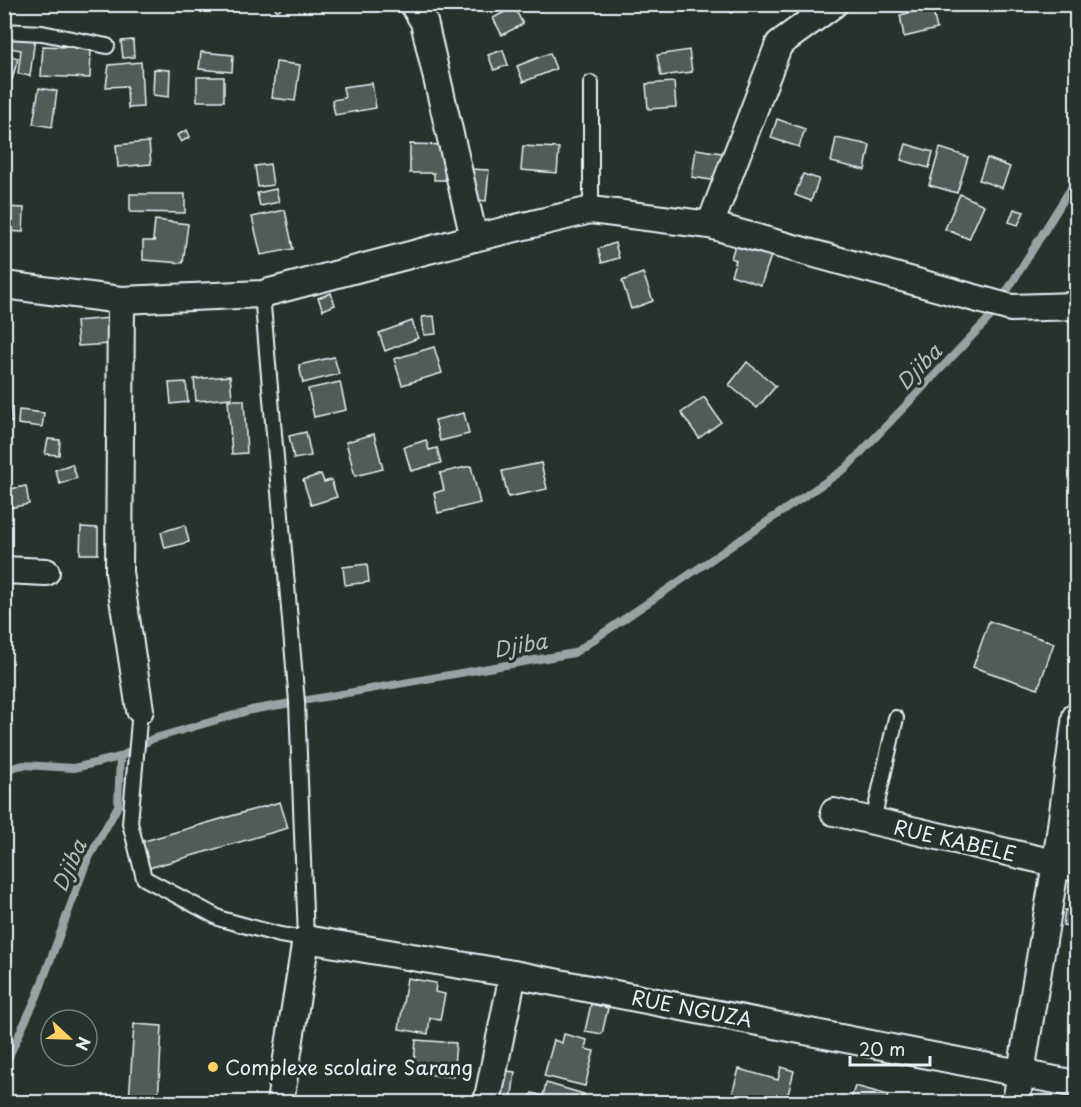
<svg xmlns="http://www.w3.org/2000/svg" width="1081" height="1107" font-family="'Playpen Sans',sans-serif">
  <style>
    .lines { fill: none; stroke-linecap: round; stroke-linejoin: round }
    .stream { stroke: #98a3a5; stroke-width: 8 }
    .building { fill: #505c59; stroke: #e8f1f8; stroke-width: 1.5 }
    .service-casing { stroke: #e8f1f8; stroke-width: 18 }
    .minor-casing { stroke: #e8f1f8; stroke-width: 30 }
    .service { stroke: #26332d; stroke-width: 14 }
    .minor { stroke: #26332d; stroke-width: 26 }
    .poi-dot { fill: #ffd166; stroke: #26332d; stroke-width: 2 }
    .labels { text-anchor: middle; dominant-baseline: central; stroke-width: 6; stroke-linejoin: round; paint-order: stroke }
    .street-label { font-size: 20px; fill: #e8f1f8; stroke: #26332d }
    .poi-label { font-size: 20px; fill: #e8f1f8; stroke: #26332d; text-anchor: start }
    .water-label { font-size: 21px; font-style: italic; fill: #b3bdc0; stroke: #26332d }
  </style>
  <rect width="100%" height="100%" fill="#26332d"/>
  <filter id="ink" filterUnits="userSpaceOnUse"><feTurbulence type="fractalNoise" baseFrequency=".0167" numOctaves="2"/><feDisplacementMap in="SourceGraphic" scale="12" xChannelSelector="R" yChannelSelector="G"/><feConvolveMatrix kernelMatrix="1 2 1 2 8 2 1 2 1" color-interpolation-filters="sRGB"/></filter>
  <g filter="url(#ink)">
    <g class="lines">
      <!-- stream -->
      <g class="stream">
        <path d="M4 770 23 765 74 768 120 757 152 739 251 710 574 653 846 468 992 315 1076 180"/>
        <path d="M4 1067 37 996 87 861 118 806 120 757"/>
      </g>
    </g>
    <!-- building -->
    <g class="building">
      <path d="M168 4H192L190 12Z"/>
      <path d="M273 4H287L277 11Z"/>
      <path d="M725 4H744V5L731 13Z"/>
      <path d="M514 7 523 24 502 35 493 18Z"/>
      <path d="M932 7 937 29 904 37 900 15Z"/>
      <path d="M4 26 36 30 30 76 18 74 21 50 4 47Z"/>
      <path d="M133 40 134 57 123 58 121 41Z"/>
      <path d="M43 46 91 48 90 78 41 76Z"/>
      <path d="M503 50 508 65 494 70 488 55Z"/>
      <path d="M689 50 692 72 661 76 657 55Z"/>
      <path d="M201 52 233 55 232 72 199 69Z"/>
      <path d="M550 53 556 69 523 82 517 66Z"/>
      <path d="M4 54 18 58 12 80 4 78Z"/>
      <path d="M141 62 143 107 128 108 127 86 106 87 109 65Z"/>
      <path d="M276 62 300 65 295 101 272 98Z"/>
      <path d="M154 69 170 70 169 97 153 95Z"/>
      <rect x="197" y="77" width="27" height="24"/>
      <path d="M674 82 676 107 648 109 646 84Z"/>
      <path d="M372 83 376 108 335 115 332 100 345 98 343 87Z"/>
      <path d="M39 88 57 91 52 127 33 124Z"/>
      <path d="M777 119 805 129 799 147 771 138Z"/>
      <path d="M187 130 190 137 181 142 177 135Z"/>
      <path d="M836 138 870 145 865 170 831 162Z"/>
      <path d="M149 142 151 164 118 167 116 145Z"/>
      <path d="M410 144 450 145V180H434V173H410Z"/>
      <path d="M906 144 933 152 929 168 901 160Z"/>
      <path d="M523 146 559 148 557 173 521 170Z"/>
      <path d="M940 148 968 157 957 193 929 185Z"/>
      <path d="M696 149 734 155 730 183 692 177Z"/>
      <path d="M987 158 1010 167 1002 188 979 180Z"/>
      <path d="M270 164 273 185 258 187 255 166Z"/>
      <path d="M469 169 489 170 486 201 467 199Z"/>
      <path d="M803 174 819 179 811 201 795 195Z"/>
      <path d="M276 189 279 202 260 206 257 193Z"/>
      <path d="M130 194H185V213L130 212Z"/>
      <path d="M960 194 984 205 969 239 945 229Z"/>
      <path d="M4 207 24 208 23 232 4 231Z"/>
      <path d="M1014 209 1024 212 1018 225 1009 222Z"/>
      <path d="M285 210 293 249 261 255 252 217Z"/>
      <path d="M155 220 188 224 183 263 143 260V241H155L153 240Z"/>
      <path d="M740 230 776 241 761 285 731 275 736 260 731 258Z"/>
      <path d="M615 243 619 258 602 263 598 249Z"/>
      <path d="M643 273 653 301 631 309 622 281Z"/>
      <path d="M331 293 335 305 323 310 318 298Z"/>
      <path d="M434 316 436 334 424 335 422 317Z"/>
      <path d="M110 318 112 344 78 346 76 321Z"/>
      <path d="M412 321 418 338 385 351 379 333Z"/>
      <path d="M434 347 442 373 402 385 394 359Z"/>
      <path d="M334 357 339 374 303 383 299 365Z"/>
      <path d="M747 362 776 386 757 408 729 385Z"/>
      <path d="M230 376 232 398 196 401 194 379Z"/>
      <path d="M186 382 188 402 171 404 169 383Z"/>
      <path d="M340 382 346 410 314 417 308 389Z"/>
      <path d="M704 397 721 422 699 438 681 413Z"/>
      <path d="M228 400H244L247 453 232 454Z"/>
      <path d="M10 408 12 422 4 424V409Z"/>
      <path d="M19 410 44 413 42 427 18 424Z"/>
      <path d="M464 413 469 434 440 441 435 420Z"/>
      <path d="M306 432 311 456 294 459 289 436Z"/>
      <path d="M374 434 383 469 355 476 346 442Z"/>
      <path d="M48 439 60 440 59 455 45 454Z"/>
      <path d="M426 440 429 450 437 448 441 463 411 471 404 447Z"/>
      <path d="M541 463 547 489 508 497 502 471Z"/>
      <path d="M72 464 77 478 60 484 55 470Z"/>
      <path d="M471 466 480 503 438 513 434 493 444 490 440 473Z"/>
      <path d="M321 474 324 482 331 480 337 497 311 505 303 480Z"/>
      <path d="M26 486 29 504 9 508 5 490Z"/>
      <path d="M185 525 189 542 165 548 161 532Z"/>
      <path d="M81 527 98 528V554H80Z"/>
      <path d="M367 564 369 582 345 585 343 567Z"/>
      <path d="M989 621 1054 643 1038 689 973 667Z"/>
      <path d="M280 802 288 828 149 868 141 842Z"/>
      <path d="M1065 910 1076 912V927L1063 925Z"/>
      <path d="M1070 930H1076V966L1074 965V951H1069Z"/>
      <path d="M407 978 436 983 435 992 445 994 440 1020 430 1018 428 1034 399 1029Z"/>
      <path d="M591 1004 608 1008 602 1034 585 1031Z"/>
      <path d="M134 1024 162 1026 158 1102H129Z"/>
      <path d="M564 1034 587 1040 585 1049 594 1051 585 1086 544 1076 554 1040 562 1043Z"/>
      <path d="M416 1040 456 1043 453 1077 413 1073Z"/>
      <path d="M781 1067 794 1071 786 1102H747L731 1098 739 1069 778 1080Z"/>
      <path d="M498 1070 515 1072 511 1102H494Z"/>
      <path d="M546 1083 584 1094 581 1102H529L532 1093 543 1096Z"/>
      <path d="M855 1086 888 1095 886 1102H850Z"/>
    </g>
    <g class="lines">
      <defs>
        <g id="service">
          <path d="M4 31 42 33 107 46"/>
          <path d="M591 210V83"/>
          <path d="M140 710 130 823 144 878 221 919 280 935 306 939 297 702 262 294"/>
          <path d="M873 821 896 718"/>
        </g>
        <g id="minor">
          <path d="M413 4 424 22 474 238"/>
          <path d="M710 225 779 44 834 4"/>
          <path d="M4 285 121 300 262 294 474 238 591 210 710 225 1011 308 1076 306"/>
          <path d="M121 300 119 572 140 710"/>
          <path d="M4 570 46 572"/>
          <path d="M834 812 1076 868"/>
          <path d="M280 1102 306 939 513 974 1076 1084"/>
          <path d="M487 1102 513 974"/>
          <path d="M1016 1102 1056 863 1076 716"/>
        </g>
      </defs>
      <!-- service casing -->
      <use href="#service" class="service-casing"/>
      <!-- minor casing -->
      <use href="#minor" class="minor-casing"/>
      <!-- service -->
      <use href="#service" class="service"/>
      <!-- minor -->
      <use href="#minor" class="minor"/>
    </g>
  </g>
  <!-- markers -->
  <circle class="poi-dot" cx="213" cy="1067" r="6"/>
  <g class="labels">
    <!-- street labels -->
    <g class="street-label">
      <text transform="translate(955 840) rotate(13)">RUE KABELE</text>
      <text transform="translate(692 1008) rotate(11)">RUE NGUZA</text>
    </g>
    <!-- poi labels -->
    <g class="poi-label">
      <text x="225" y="1067">Complexe scolaire Sarang</text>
    </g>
    <!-- water labels -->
    <g class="water-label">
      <text transform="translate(918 366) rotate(-46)">Djiba</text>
      <text transform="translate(520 644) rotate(-10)">Djiba</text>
      <text transform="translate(68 865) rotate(-66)">Djiba</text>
    </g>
  </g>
  <!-- margin -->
  <rect width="1081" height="1107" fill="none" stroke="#26332d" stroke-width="24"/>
  <rect x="12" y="12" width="1057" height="1083" fill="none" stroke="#e8f1f8" stroke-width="2" filter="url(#ink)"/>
  <!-- north arrow -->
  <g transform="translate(69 1038) rotate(112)"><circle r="28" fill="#26332d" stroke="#747f7e" stroke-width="1.5"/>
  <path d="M0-4.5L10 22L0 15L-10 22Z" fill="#ffd166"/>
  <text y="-9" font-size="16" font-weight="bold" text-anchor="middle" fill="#e8f1f8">N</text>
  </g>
  <!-- scale -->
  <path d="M850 1056v9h80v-9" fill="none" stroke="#e8f1f8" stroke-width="3"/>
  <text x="859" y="1056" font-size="18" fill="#e8f1f8" stroke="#26332d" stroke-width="4.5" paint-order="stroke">20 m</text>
</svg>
